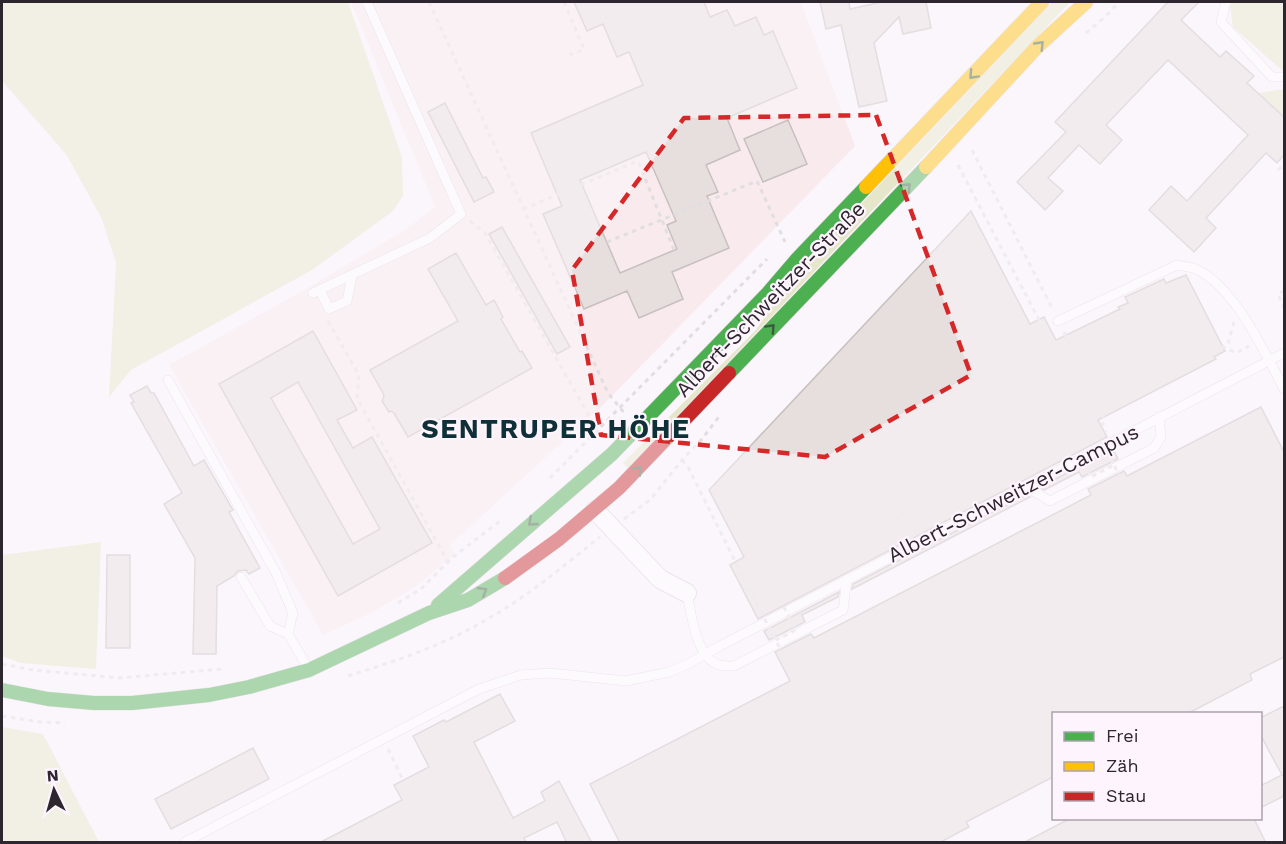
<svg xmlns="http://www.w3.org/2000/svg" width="1286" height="844" font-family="'Work Sans',sans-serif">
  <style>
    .education { fill: #f9eaee }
    .green { fill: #e6e6cb }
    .building { fill: #e6dfde; stroke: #c7c0be; stroke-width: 1.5; fill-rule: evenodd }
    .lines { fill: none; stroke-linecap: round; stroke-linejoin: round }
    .lane-casing { stroke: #d8d1d9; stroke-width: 10 }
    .street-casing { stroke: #d8d1d9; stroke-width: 20 }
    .fast-casing { stroke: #d8d1d9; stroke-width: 15 }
    .slow-casing { stroke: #d8d1d9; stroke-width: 15 }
    .jam-casing { stroke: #d8d1d9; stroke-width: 15 }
    .path { stroke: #e1dee1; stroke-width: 3; stroke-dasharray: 4.5 4.5; stroke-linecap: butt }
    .lane { stroke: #fefeff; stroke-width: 9 }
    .street { stroke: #fefeff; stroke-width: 18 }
    .fast { stroke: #4caf50; stroke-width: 14 }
    .slow { stroke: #ffc107; stroke-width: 14 }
    .jam { stroke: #c62828; stroke-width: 14 }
    .path-bridge { stroke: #e1dee1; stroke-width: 3; stroke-dasharray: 4.5 4.5; stroke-linecap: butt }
    .oneway { stroke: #3a5d3c }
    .marked { fill: none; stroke: #d62828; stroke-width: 4.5; stroke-dasharray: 12 8; stroke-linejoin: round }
    .labels { text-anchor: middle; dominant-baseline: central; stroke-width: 4.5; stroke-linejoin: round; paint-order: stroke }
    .street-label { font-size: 21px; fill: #2e262f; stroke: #fdf4fe }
    .district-label { font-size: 27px; font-weight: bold; letter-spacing: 1.5px; fill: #0e3036; stroke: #fdf4fe }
  </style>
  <rect width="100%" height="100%" fill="#fbf6fc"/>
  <!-- education -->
  <path class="education" d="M351 2H801L855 146 605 403 450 545 455 554 418 585 373 612 323 635 169 365 306 289 405 230 435 207Z"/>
  <!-- green -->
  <g class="green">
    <path d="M2 2H348L402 157 403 196 393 211 312 270 131 370 109 397 116 263 102 219 66 154 2 81Z"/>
    <path d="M1052 2H1070L628 468 623 463 755 331 795 274Z"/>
    <path d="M1233 2H1284V72L1233 27 1230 6Z"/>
    <path d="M1284 89V117L1259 93Z"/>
    <path d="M101 542 96 669 21 663 2 656V555Z"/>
    <path d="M2 727 43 734 99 842H2Z"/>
  </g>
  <!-- building -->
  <g class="building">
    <path d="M574 2H704L710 17 727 10 735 26 756 17 764 35 773 31 797 88 727 118 740 150 706 165 718 192 707 196 729 248 672 272 683 299 639 318 627 291 584 309 543 214 562 206 531 133 643 85 629 52 617 57 603 24 587 31ZM646 152 676 221 667 225 677 249 620 273 580 180Z"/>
    <path d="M820 2H849L850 9 882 2H926L931 28 903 34 899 17 874 43 887 101 859 107 841 25 826 29Z"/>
    <path d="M1168 2H1199L1181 20 1220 57 1226 51 1254 76 1247 83 1284 117V155L1277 163 1266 153 1206 218 1216 228 1194 252 1149 210 1171 186 1187 201 1248 135 1168 60 1106 125 1122 140 1100 164 1079 145 1048 178 1063 191 1045 210 1017 182 1066 132 1055 122Z"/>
    <path d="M445 103 483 178 486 177 494 192 474 202 428 112Z"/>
    <path d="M788 120 807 164 763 182 744 139Z"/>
    <path d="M971 211 1030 324 1044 317 1056 340 1120 309 1118 307 1128 303 1125 297 1164 279 1166 283 1186 275 1225 351 1214 357 1216 359 1098 420 1107 437 758 619 730 565 744 557 709 490Z"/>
    <path d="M502 227 570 347 557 354 489 234Z"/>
    <path d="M456 253 486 305 494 300 503 317 501 319 520 352 522 351 532 368 408 437 394 413 391 411 389 412 382 401 384 397 383 393 370 370 458 321 428 269Z"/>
    <path d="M313 331 357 410 337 420 353 448 372 437 432 543 338 596 219 384ZM298 382 380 529 353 544 271 398Z"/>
    <path d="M147 386 151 393H154L194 466 204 460 233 510 229 512 260 568 249 574 246 570 238 571 234 576 217 586 216 654H193L195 558 164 504 182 493 131 403 134 402 130 395Z"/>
    <path d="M1261 407 1284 452V657L1250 674 1252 680 1187 714H1053V777L966 822 969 827 939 843H620L590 784 790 681 775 652 811 634 814 638 1091 495 1088 489 1124 471 1127 476Z"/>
    <path d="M1113 449 1118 459 1082 477 1079 472 1044 490 1040 487Z"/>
    <path d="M1026 495 1030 497 852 589 853 584Z"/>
    <path d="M107 555H130V648H106Z"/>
    <path d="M839 592 838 597 802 615 805 622 769 640 764 631Z"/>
    <path d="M500 694 515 721 474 742 513 818 545 801 541 792 559 781 592 843H567L557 822 524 838 526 843H319L402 800 394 785 429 767 413 736 444 720 446 722Z"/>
    <path d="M1284 706V796L1260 808V786L1282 775 1260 734V718Z"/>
    <path d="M253 748 269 779 171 829 155 799Z"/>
    <path d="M1069 819H1254L1266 843H1023Z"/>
  </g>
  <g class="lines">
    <defs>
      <g id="lane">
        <path d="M1226 2 1221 22 1272 77H1284"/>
        <path d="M320 290 329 309 347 301 352 275"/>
        <path d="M313 293 430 238 461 214 367 2"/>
        <path d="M1058 321 1177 265C1183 266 1190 267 1196 269 1235 287 1265 353 1284 389"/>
        <path d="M168 380 276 573 293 613 288 634 308 668"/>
        <path d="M1025 486 1050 501 1154 448 1161 437 1159 417"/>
        <path d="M241 577 270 626 288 634"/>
        <path d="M687 593C691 613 696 658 719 665 724 666 729 666 734 666L843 610 847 579"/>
        <path d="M185 842 479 689 521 675 550 673 626 681 669 672 688 664 720 646 1284 353"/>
      </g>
      <path id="street" d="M595 510 660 579 687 593"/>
      <g id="fast">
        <path d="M729 373 926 167"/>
        <path d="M438 605 612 454 768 293 798 258 866 187"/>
        <path d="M2 690 48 699 94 703H132L209 695 249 687 309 670 429 613 468 600 505 578"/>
      </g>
      <g id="slow">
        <path d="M926 167 1037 47 1086 2"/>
        <path d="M866 187 1042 2"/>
      </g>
      <path id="jam" d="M505 578 559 539 619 488 729 373"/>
    </defs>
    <!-- lane casing -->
    <use href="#lane" class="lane-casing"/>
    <!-- street casing -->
    <use href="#street" class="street-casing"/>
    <!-- fast casing -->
    <use href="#fast" class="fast-casing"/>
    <!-- slow casing -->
    <use href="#slow" class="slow-casing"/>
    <!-- jam casing -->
    <use href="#jam" class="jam-casing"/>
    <!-- path -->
    <g class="path">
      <path d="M429 2 608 393 625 414"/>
      <path d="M564 2 584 49 570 55"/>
      <path d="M1086 33 1105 17 1119 2"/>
      <path d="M972 150 1053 310"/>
      <path d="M958 165 1086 410"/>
      <path d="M1278 170 1284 164"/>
      <path d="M523 209 638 161 674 250"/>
      <path d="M470 221 485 233 601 437"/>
      <path d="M607 242 757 181 785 242"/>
      <path d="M1284 291 1278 294 1284 308"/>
      <path d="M328 321 359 375 357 398 449 564"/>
      <path d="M1234 322 1228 344 1223 347 1236 353 1249 346"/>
      <path d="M1064 332 1103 411V426L1106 432"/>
      <path d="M682 460 688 467 748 587"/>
      <path d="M550 478 767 259"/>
      <path d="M624 519 651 499 682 460 702 439 721 414"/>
      <path d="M751 594 1090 418"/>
      <path d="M398 603 422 588 453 557 500 521"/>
      <path d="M2 664 33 670 120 678 222 669"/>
      <path d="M348 676C395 661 442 646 484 621 526 598 562 567 600 537"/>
      <path d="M2 716 40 722 65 723"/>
      <path d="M388 749 403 780"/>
    </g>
    <!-- lane -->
    <use href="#lane" class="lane"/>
    <!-- street -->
    <use href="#street" class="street"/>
    <!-- fast -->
    <use href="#fast" class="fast"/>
    <!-- slow -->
    <use href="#slow" class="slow"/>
    <!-- jam -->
    <use href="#jam" class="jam"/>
    <!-- path-bridge -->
    <g class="path-bridge">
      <path d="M1086 410 1121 479"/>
      <path d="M1067 430 1091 477 1114 465"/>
      <path d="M771 583 796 630 776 640"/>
      <path d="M748 587 783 654"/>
    </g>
  </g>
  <!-- one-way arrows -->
  <defs><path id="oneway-chevron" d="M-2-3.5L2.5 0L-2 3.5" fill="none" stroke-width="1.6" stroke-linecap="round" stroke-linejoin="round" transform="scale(1.5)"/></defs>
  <g class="oneway">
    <use href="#oneway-chevron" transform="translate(1040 45) rotate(-46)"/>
    <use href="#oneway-chevron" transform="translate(973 75) rotate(133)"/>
    <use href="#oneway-chevron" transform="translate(907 187) rotate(-46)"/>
    <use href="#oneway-chevron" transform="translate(771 328) rotate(-47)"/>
    <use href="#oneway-chevron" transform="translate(638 470) rotate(-47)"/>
    <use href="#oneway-chevron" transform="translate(532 522) rotate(139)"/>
    <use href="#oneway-chevron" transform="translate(483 591) rotate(-31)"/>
  </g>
  <!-- marked area -->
  <path d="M0 0H1286V844H0ZM876 115 971 375 825 457 601 435 572 270 684 118Z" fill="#fbf6fc" fill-opacity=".55" fill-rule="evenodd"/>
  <path class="marked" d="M876 115 971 375 825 457 601 435 572 270 684 118Z"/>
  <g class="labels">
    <!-- street labels -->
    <g class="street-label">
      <text transform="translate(770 299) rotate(-46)">Albert-Schweitzer-Straße</text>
      <text transform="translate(1013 493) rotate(-27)">Albert-Schweitzer-Campus</text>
    </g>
    <!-- district labels -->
    <g class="district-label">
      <text x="556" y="429">SENTRUPER HÖHE</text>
    </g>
  </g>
  <!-- border -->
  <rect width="1286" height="844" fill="none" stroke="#2e262f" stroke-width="6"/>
  <!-- legend -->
  <rect x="1052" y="712" width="210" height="108" fill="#fdf4fe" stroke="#aaa2ab" stroke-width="1.5"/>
  <rect x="1064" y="732" width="30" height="9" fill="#4caf50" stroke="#aaa2ab" stroke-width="1.5"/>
  <text x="1106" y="742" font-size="18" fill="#2e262f">Frei</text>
  <rect x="1064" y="762" width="30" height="9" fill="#ffc107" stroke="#aaa2ab" stroke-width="1.5"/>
  <text x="1106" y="772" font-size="18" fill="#2e262f">Zäh</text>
  <rect x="1064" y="792" width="30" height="9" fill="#c62828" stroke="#aaa2ab" stroke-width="1.5"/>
  <text x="1106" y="802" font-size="18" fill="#2e262f">Stau</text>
  <!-- north arrow -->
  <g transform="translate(54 790) rotate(355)" stroke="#fdf4fe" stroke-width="4.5" paint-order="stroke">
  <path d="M0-4.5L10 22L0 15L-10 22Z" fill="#2e262f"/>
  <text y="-9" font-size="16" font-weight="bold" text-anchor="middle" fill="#2e262f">N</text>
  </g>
</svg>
